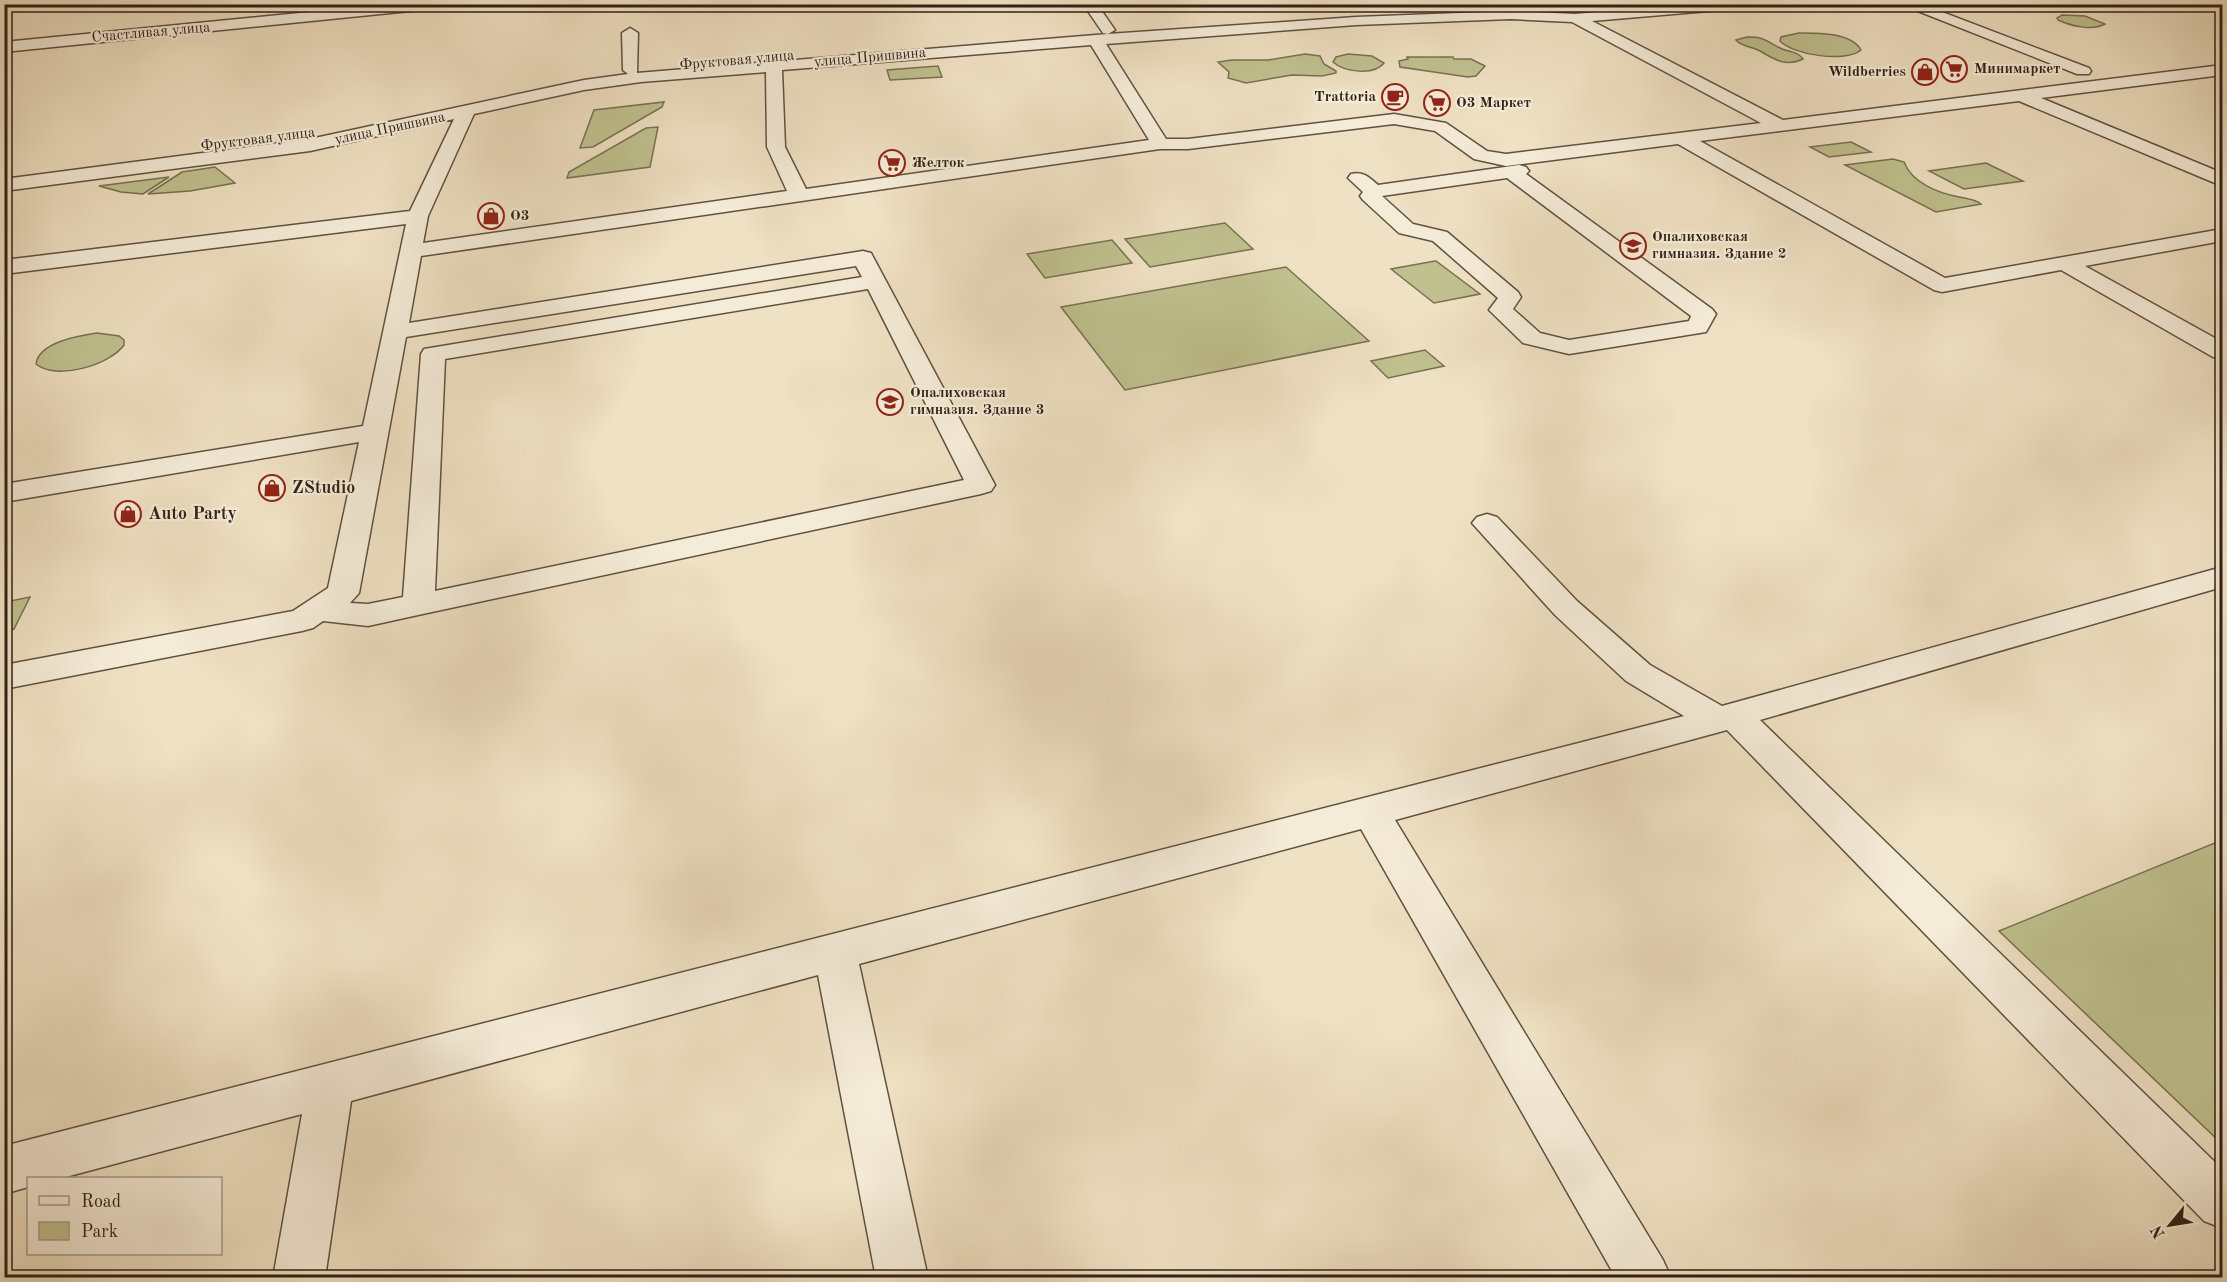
<svg xmlns="http://www.w3.org/2000/svg" width="2227" height="1282" font-family="'Old Standard TT',serif">
  <style>
    .green { fill: #c0c18f; stroke: #787152; stroke-width: 1.5 }
    .lines { fill: none; stroke-linecap: round; stroke-linejoin: round }
    .minor-casing { stroke: #605141; stroke-width: 3 }
    .minor { fill: #f5ecd8; fill-rule: evenodd }
    .labels { text-anchor: middle; dominant-baseline: central; stroke-width: 4.5; stroke-linejoin: round; paint-order: stroke }
    .far-street-label { font-size: 15px; fill: #302116; stroke: #f5ecd8 }
    .far-poi-label { font-size: 15px; font-weight: bold; fill: #302116; stroke: #f5ecd8; text-anchor: start }
    .poi-label { font-size: 18px; font-weight: bold; fill: #302116; stroke: #f5ecd8; text-anchor: start }
  </style>
  <rect width="100%" height="100%" fill="#efe1c3"/>
  <filter id="stains"><feTurbulence type="fractalNoise" baseFrequency=".00333" numOctaves="4"/><feColorMatrix values="0 0 0 0 .2 0 0 0 0 .09 0 0 0 0 .02 0 0 0 .5 -.17"/></filter>
  <radialGradient id="worn" r=".72"><stop offset=".6" stop-color="#630" stop-opacity="0"/><stop offset="1" stop-color="#630" stop-opacity=".3"/></radialGradient>
  <!-- green -->
  <g class="green">
    <path d="M2062 15 2085 16 2105 24C2092 31 2071 26 2058 20L2057 18Z"/>
    <path d="M1799 33C1816 33 1851 32 1861 50 1846 63 1793 55 1780 41L1781 37Z"/>
    <path d="M1747 37C1766 37 1765 41 1780 48 1788 52 1798 51 1803 59 1784 68 1773 58 1758 50 1750 46 1742 47 1736 40Z"/>
    <path d="M1305 54 1320 56 1324 64 1336 71V73L1322 76 1292 75 1246 83 1228 78 1229 72 1218 62 1232 60H1268Z"/>
    <path d="M1348 54 1372 56 1384 63C1374 76 1344 72 1333 62L1336 57Z"/>
    <path d="M1407 57H1453L1454 59H1471L1485 66 1476 76 1468 77 1400 67 1399 61 1408 59Z"/>
    <path d="M938 66 942 77 890 80 887 70Z"/>
    <path d="M664 102 662 107 593 147 580 148 594 110Z"/>
    <path d="M658 127 650 167 567 178 569 172 646 128Z"/>
    <path d="M1851 142 1871 152 1829 157 1810 147Z"/>
    <path d="M1893 159 1904 162C1912 183 1938 193 1959 197 1967 199 1975 199 1981 204L1936 212 1845 165Z"/>
    <path d="M1986 163 2023 181 1964 189 1929 171Z"/>
    <path d="M215 167 235 183 190 191 148 194 182 172Z"/>
    <path d="M169 177 143 194 121 192 99 186Z"/>
    <path d="M1225 223 1253 249 1150 267 1125 239Z"/>
    <path d="M1112 240 1132 263 1045 278 1027 254Z"/>
    <path d="M1435 261H1436L1480 294 1434 303 1391 269Z"/>
    <path d="M1286 267 1369 341 1125 390 1061 307Z"/>
    <path d="M97 333 119 336 124 340V345C110 365 56 381 36 364 39 342 78 336 97 333Z"/>
    <path d="M1425 350 1444 366 1388 378 1371 361Z"/>
    <path d="M30 597 14 629 5 631V602Z"/>
    <path d="M2222 840V1144L1999 931Z"/>
  </g>
  <g class="lines">
    <defs>
      <g id="minor">
        <path d="M391 4H447L440 8 4 52V42Z"/>
        <path d="M1083 4H1097L1115 30 1108 34 1356 17 1511 11 1575 14 1686 4H1751L1744 8 1592 21 1783 120 2222 65V75L2041 98 2222 173V186L2019 101 1700 141 1945 278 2222 229V241L2085 266 2222 342V359L2213 357 2061 270 1942 292 1934 290 1678 144 1506 166 1474 159 1435 131 1394 124 1188 149H1160L421 256 409 323 863 251 871 253 995 485 991 491 981 494 418 615 368 626 323 621 313 628 302 631 4 689V665L293 611 328 588 359 442 4 502V484L363 426 406 224 4 274V260L410 211 454 119 310 151 4 191V179L310 139 584 80 628 74 623 70 622 33 630 28 638 33 637 73 1108 34 1103 33ZM1511 19 1572 22 1761 123 1506 154 1487 151 1446 123 1394 114 1188 139H1166L1106 44 1356 25ZM1091 45 1149 140 806 189 785 147 782 70ZM766 72 767 147 787 191 423 243 428 216 474 114 584 90 641 82ZM856 266 862 277 424 349 421 354 403 597 368 604 350 603 359 593 406 337ZM868 289 964 480 435 591 445 359Z"/>
        <path d="M1900 4H1921L2089 68 2091 71 2089 74H2077Z"/>
        <path d="M2209 4H2222V11Z"/>
        <path d="M1519 165 1526 167 1529 171 1526 174 1712 309 1716 314 1706 332 1569 354 1523 343 1489 310 1498 298 1433 241 1399 233 1363 200 1360 196 1363 192 1348 178 1351 174C1363 171 1369 177 1378 185ZM1507 178 1691 316 1689 321 1569 340 1540 333 1513 309 1521 297 1518 292 1447 232 1413 224 1382 196Z"/>
        <path d="M1487 514 1497 517 1577 601 1650 665 1722 706 2222 567V587L1760 720 2222 1169V1228L2204 1221 1727 730 1395 820 1663 1260 1671 1278H1616L1361 829 859 964 928 1278H876L818 975 351 1101 325 1278H273L302 1114 62 1178H28V1187L4 1194V1146L1684 716 1626 681 1555 615 1472 523 1477 517Z"/>
      </g>
    </defs>
    <!-- minor casing -->
    <use href="#minor" class="minor-casing"/>
    <!-- minor -->
    <use href="#minor" class="minor"/>
  </g>
  <!-- icons -->
  <defs>
    <symbol id="supermarket-ring" viewBox="-11 -11 22 22"><circle r="9.5" fill="#f5ecd8" stroke="#8f2418" stroke-width="1.5"/><path d="M-6-5.5h2.5l.6 2H6L4.5 2H-2.5L-4.4-4H-6ZM-1.5 3.2a1.3 1.3 0 1 0 .1 0ZM3 3.2a1.3 1.3 0 1 0 .1 0Z" fill="#8f2418"/></symbol>
    <symbol id="shop-ring" viewBox="-11 -11 22 22"><circle r="9.5" fill="#f5ecd8" stroke="#8f2418" stroke-width="1.5"/><path d="M-5-2.5h2.3a2.7 3.5 0 0 1 5.4 0H5L5.5 6h-11ZM-1.5-2.5h3a1.5 2.3 0 0 0-3 0Z" fill="#8f2418"/></symbol>
    <symbol id="cafe-ring" viewBox="-11 -11 22 22"><circle r="9.5" fill="#f5ecd8" stroke="#8f2418" stroke-width="1.5"/><path d="M-5.5-4.5H6V0H3Q3 3.5 0 3.5H-2.5Q-5.5 3.5-5.5 0ZM3-3.2v2h1.7v-2ZM-6 4.5H4V6H-6Z" fill="#8f2418"/></symbol>
    <symbol id="school-ring" viewBox="-11 -11 22 22"><circle r="9.5" fill="#f5ecd8" stroke="#8f2418" stroke-width="1.5"/><path d="M0-5L7-2L0 1L-7-2ZM-4 1L0 2.5L4 1V4Q0 6-4 4Z" fill="#8f2418"/></symbol>
  </defs>
  <g fill-rule="evenodd">
    <use href="#supermarket-ring" x="1939" y="54" width="30" height="30"/>
    <use href="#shop-ring" x="1910" y="57" width="30" height="30"/>
    <use href="#cafe-ring" x="1380" y="82" width="30" height="30"/>
    <use href="#supermarket-ring" x="1422" y="88" width="30" height="30"/>
    <use href="#supermarket-ring" x="877" y="148" width="30" height="30"/>
    <use href="#shop-ring" x="476" y="201" width="30" height="30"/>
    <use href="#school-ring" x="1618" y="231" width="30" height="30"/>
    <use href="#school-ring" x="875" y="387" width="30" height="30"/>
    <use href="#shop-ring" x="257" y="473" width="30" height="30"/>
    <use href="#shop-ring" x="113" y="499" width="30" height="30"/>
  </g>
  <g class="labels">
    <!-- far-street labels -->
    <g class="far-street-label">
      <text transform="translate(151 33) rotate(-5)">Счастливая улица</text>
      <text transform="translate(870 58) rotate(-5)">улица Пришвина</text>
      <text transform="translate(737 61) rotate(-5)">Фруктовая улица</text>
      <text transform="translate(390 129) rotate(-12)">улица Пришвина</text>
      <text transform="translate(258 140) rotate(-7)">Фруктовая улица</text>
    </g>
    <!-- far-poi labels -->
    <g class="far-poi-label">
      <text x="1974" y="69">Минимаркет</text>
      <text x="1906" y="72" text-anchor="end">Wildberries</text>
      <text x="1376" y="97" text-anchor="end">Trattoria</text>
      <text x="1456" y="103">О3 Маркет</text>
      <text x="912" y="163">Желток</text>
      <text x="510" y="216">О3</text>
      <text x="1652" y="237">Опалиховская<tspan x="1652" dy="17">гимназия. Здание 2</tspan></text>
      <text x="910" y="393">Опалиховская<tspan x="910" dy="17">гимназия. Здание 3</tspan></text>
    </g>
    <!-- poi labels -->
    <g class="poi-label">
      <text x="292" y="488">ZStudio</text>
      <text x="148" y="514">Auto Party</text>
    </g>
  </g>
  <!-- margin -->
  <rect width="2227" height="1282" fill="none" stroke="#efe1c3" stroke-width="24"/>
  <rect x="6" y="6" width="2215" height="1270" fill="none" stroke="#302116" stroke-width="3"/>
  <rect x="12" y="12" width="2203" height="1258" fill="none" stroke="#302116" stroke-width="1.5"/>
  <!-- legend -->
  <rect x="27" y="1177" width="195" height="78" fill="#f5ecd8" stroke="#a69b8a" stroke-width="1.5"/>
  <rect x="39" y="1196" width="30" height="9" fill="#f5ecd8" stroke="#a69b8a" stroke-width="1.5"/>
  <text x="81" y="1207" font-size="18" fill="#302116">Road</text>
  <rect x="39" y="1222" width="30" height="18" fill="#c0c18f" stroke="#a69b8a" stroke-width="1.5"/>
  <text x="81" y="1237" font-size="18" fill="#302116">Park</text>
  <!-- north arrow -->
  <g transform="translate(2170 1225) rotate(240)" stroke="#f5ecd8" stroke-width="4.5" paint-order="stroke">
  <path d="M0-4.5L10 22L0 15L-10 22Z" fill="#302116"/>
  <text y="-9" font-size="16" font-weight="bold" text-anchor="middle" fill="#302116">N</text>
  </g>
  <rect width="100%" height="100%" filter="url(#stains)"/>
  <rect width="100%" height="100%" fill="url(#worn)"/>
</svg>
